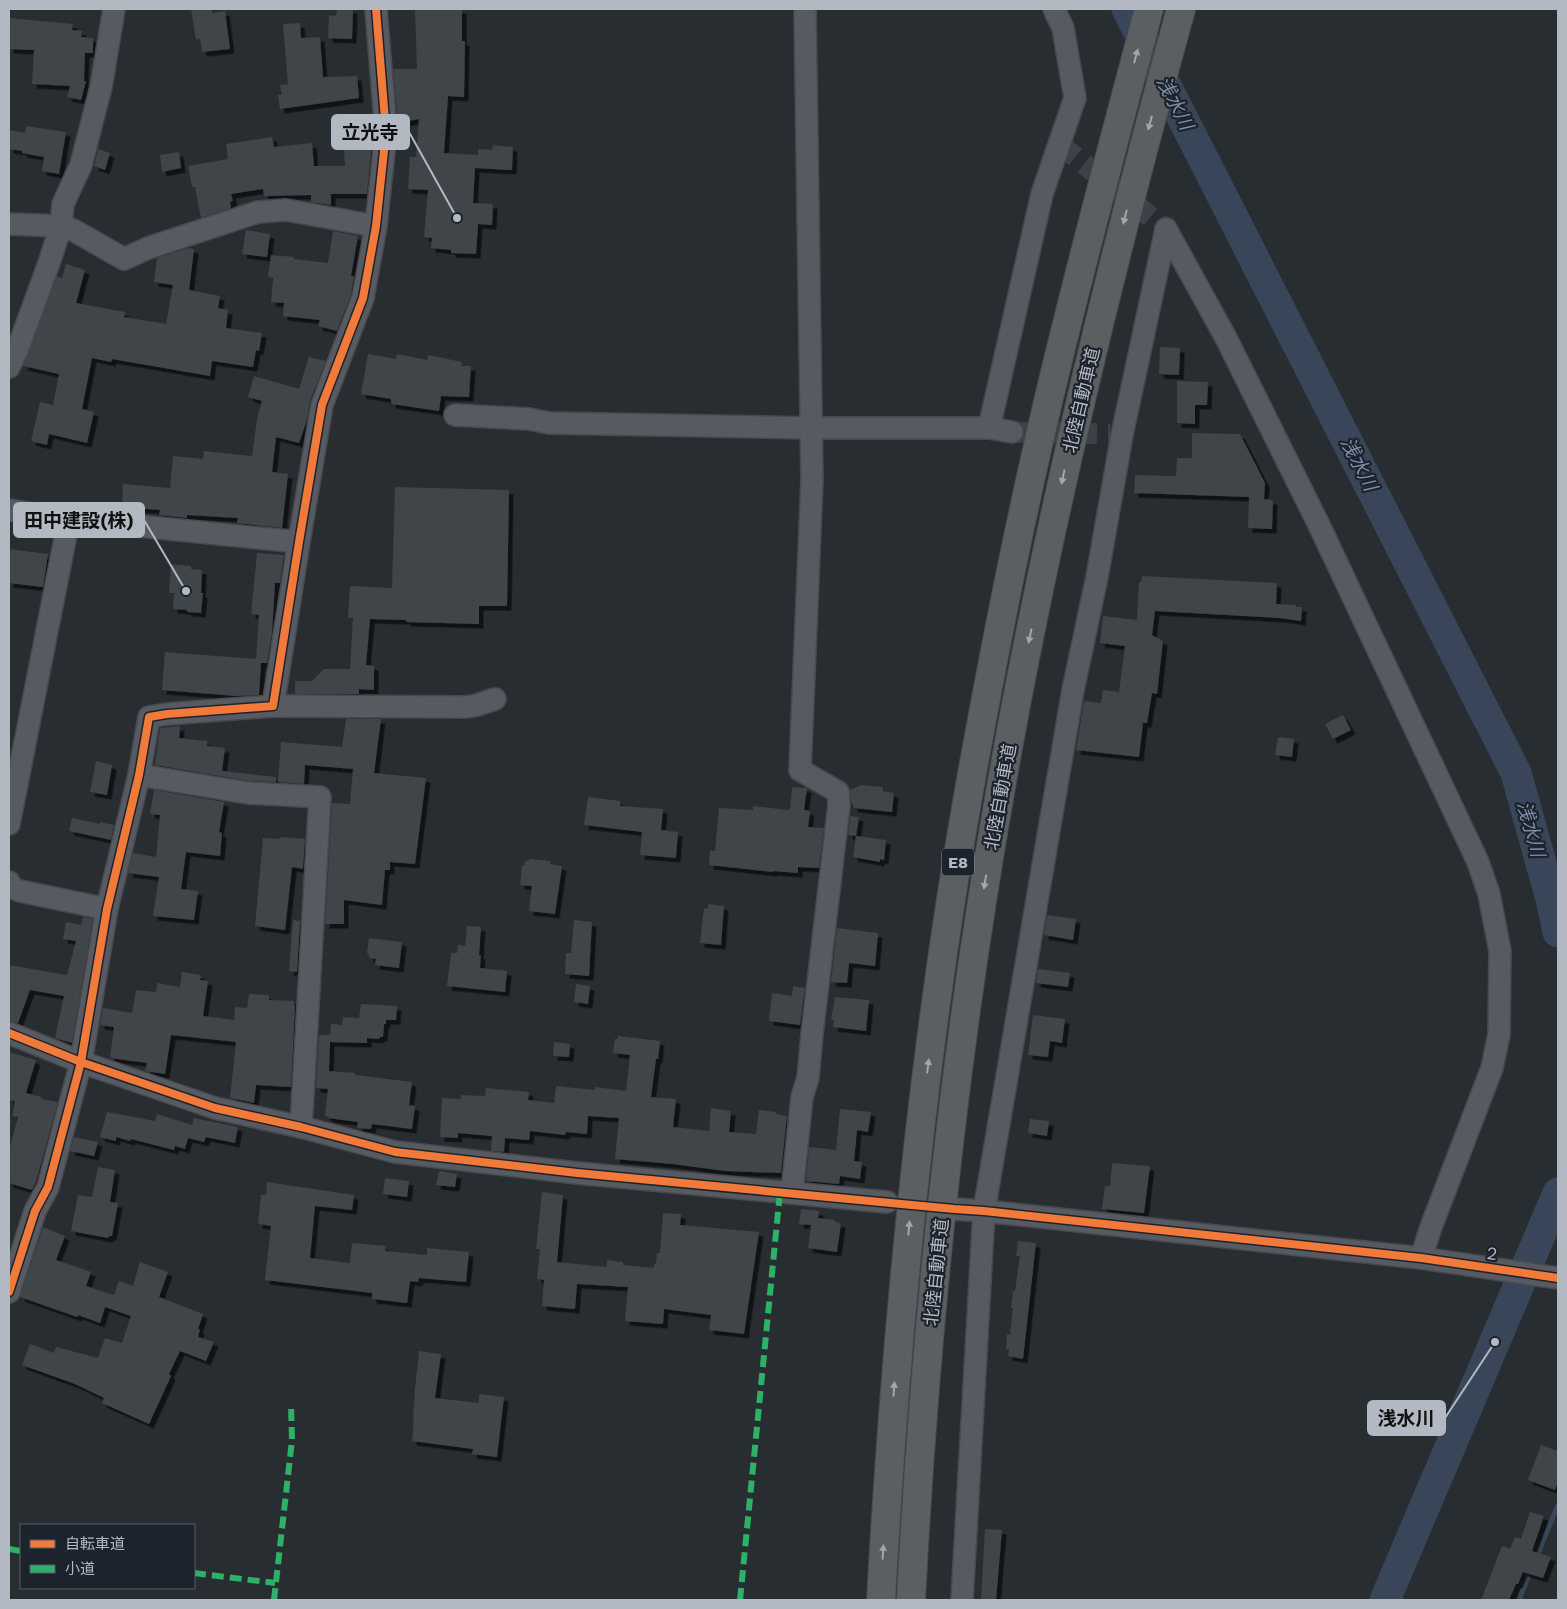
<svg xmlns="http://www.w3.org/2000/svg" width="1567" height="1609" font-family="'Work Sans','Noto Sans JP',sans-serif">
  <style>
    .lines { fill: none; stroke-linecap: round; stroke-linejoin: round }
    .stream { stroke: #394659; stroke-width: 5 }
    .river { stroke: #394659; stroke-width: 31 }
    .building { fill: #404449; filter: url(#shadow) }
    .minor-tunnel { stroke: #3d4248; stroke-width: 21; stroke-dasharray: 21 11; stroke-linecap: butt }
    .minor-casing { stroke: #46494d; stroke-width: 24 }
    .highway-casing { stroke: #45494e; stroke-width: 30 }
    .minor { stroke: #575b61; stroke-width: 21 }
    .highway { stroke: #5c5f61; stroke-width: 28 }
    .quiet { stroke: #2db169; stroke-width: 6; stroke-dasharray: 12 6; stroke-linecap: butt }
    .cycleway-casing { stroke: #1d232c; stroke-width: 11 }
    .cycleway { stroke: #f17a3a; stroke-width: 8 }
    .oneway { fill: #a1a7af }
    .labels { text-anchor: middle; dominant-baseline: central; stroke-width: 4.5; stroke-linejoin: round; paint-order: stroke }
    .shield { fill: #1d232c; stroke: #858c96; stroke-width: 1 }
    .shield-label { font-size: 16px; font-weight: bold; fill: #b2b9c3 }
    .street-label { font-size: 18px; fill: #b2b9c3; stroke: #1d232c }
    .water-label { font-size: 19px; font-style: italic; fill: #7d8fa8; stroke: #1d232c }
    .leader { fill: none; stroke: #b2b9c3; stroke-width: 2 }
    .callout-dot { fill: #b2b9c3; stroke: #1d232c; stroke-width: 2 }
    .callout { fill: #b2b9c3; stroke: #b2b9c3; stroke-width: 2 }
    .callout-label { font-size: 19px; text-anchor: middle; font-weight: bold; fill: #111 }
  </style>
  <defs>
    <filter id="shadow"><feDropShadow dx="4.5" dy="4.5" stdDeviation="0" flood-color="#0009"/></filter>
  </defs>
  <rect width="100%" height="100%" fill="#282d32"/>
  <g class="lines">
    <!-- stream -->
    <g class="stream">
      <path d="M1536 1558 1558 1505"/>
      <path d="M1520 1600 1521 1594 1532 1568"/>
    </g>
    <!-- river -->
    <g class="river">
      <path d="M1127 9 1516 773 1551 899 1558 932"/>
      <path d="M1385 1600 1558 1193"/>
    </g>
  </g>
  <!-- building -->
  <g class="building">
    <path d="M191 9H212V13L225 11 230 49 202 52 200 39 196 40Z"/>
    <path d="M337 9H353L352 39 328 38 329 15 336 16Z"/>
    <path d="M415 9H462V41H465L464 97 448 96 444 153 478 155V149L492 150 493 145 513 147 512 170 475 168 473 203 493 204 492 225 478 224 476 254 451 253V250L431 248 432 238 424 237 428 190 408 189 410 157H416L419 119 398 123 393 69H417Z"/>
    <path d="M9 18 73 24 72 30 82 31 81 37 93 38V53H85L84 81H86L81 100 67 97 70 86 32 84 34 50 9 49Z"/>
    <path d="M300 23 301 38 320 37 323 77 357 76 359 98 280 109 278 95H282L280 85 288 84 283 24Z"/>
    <path d="M372 117 373 132 367 194H331V205L311 202V195L264 196 263 189 231 194 233 201 230 202 231 208 201 218 195 187H192L188 166 228 159 226 144 272 137 274 147 312 143 314 166H345L342 123Z"/>
    <path d="M26 126 66 132 59 174 42 171 44 157 22 153V151L9 149V130L25 133Z"/>
    <path d="M98 149 110 153 105 170 94 166Z"/>
    <path d="M179 152 181 168 162 172 160 155Z"/>
    <path d="M246 230 270 234 267 257 242 254Z"/>
    <path d="M333 231 358 236 351 276H354L351 295 337 331 318 326 320 320 283 316 284 303 271 302 273 278 268 277 271 255 294 257V259L328 263Z"/>
    <path d="M188 248 194 249 189 290 220 296 218 308 228 310 226 328 262 333 259 351 256 350 253 367 212 361 210 376 112 359 111 362 92 358 82 409 94 412 87 443 49 434 47 445 31 441 40 402 53 405 59 374 23 366 57 276 62 278 66 264 85 270 76 303 125 312 124 317 166 324 173 285 154 282 157 258Z"/>
    <path d="M1160 347 1180 348 1179 375 1159 374Z"/>
    <path d="M368 354 396 359 397 354 427 360 428 355 462 362 461 366H471L469 397 441 396 439 411 392 404 391 402V399L361 394Z"/>
    <path d="M309 357 326 361 310 401 307 420 299 443 276 437 272 472 288 474 282 528 237 523 238 518 187 515V518L159 515 160 510 122 507 123 484 170 488 173 456 203 459 204 451 252 456 257 419 262 401 248 397 254 376 299 389Z"/>
    <path d="M1177 381 1208 382 1207 405H1195V424L1177 423Z"/>
    <path d="M1192 433 1240 434 1265 483 1264 499 1273 500 1272 529 1248 528 1249 497 1134 493 1135 475 1176 476 1177 458H1191L1192 456Z"/>
    <path d="M395 487 509 490 507 606H479V624L406 622V620L370 619 366 665 374 666V690L359 689V694H295V681H312L324 669H350L353 618H348L350 586 392 588Z"/>
    <path d="M9 549 48 554 43 587 9 583Z"/>
    <path d="M257 553 284 555 280 583H275L272 633 267 663H261L259 695 236 696 162 690 165 652 256 659 259 615 251 614Z"/>
    <path d="M171 564 191 566V569L202 570 201 593H203L201 613 187 612V610L173 609 174 593H169Z"/>
    <path d="M1142 576 1277 583 1276 604 1296 605V607H1302L1301 621 1279 618 1155 611 1152 635 1163 641 1157 694 1152 693 1147 723H1143L1139 757 1076 750 1084 701 1101 703 1103 690 1119 692 1125 646 1100 643 1103 616 1137 620 1139 582H1141Z"/>
    <path d="M1343 715 1351 730 1333 739 1325 724Z"/>
    <path d="M346 719H381L374 773 426 778 415 864 390 862V870H385L382 905 344 900V924H325L332 803 350 804 353 769 305 765 304 784 278 782 281 742 342 747Z"/>
    <path d="M180 726 179 738 207 741V746L225 748 222 771 276 777V782L249 781 155 765 160 728Z"/>
    <path d="M1278 737 1294 739 1292 757 1275 755Z"/>
    <path d="M96 761 112 765 107 795 90 792Z"/>
    <path d="M861 785 883 787V791L894 793 892 812 854 808 851 801 850 790Z"/>
    <path d="M792 787 807 788 804 810 810 811 808 827 824 828 819 868 798 867V873L773 871V872L709 865 710 851H715L719 808 753 810V806L788 810 790 809Z"/>
    <path d="M154 790 224 802 219 832 222 833 220 856 186 852 181 889 198 891 194 920 153 916 159 877 128 873 133 853 156 857 160 815 150 814Z"/>
    <path d="M588 797 620 801V806L663 809 661 830 678 832 676 858 640 855 642 832 584 825Z"/>
    <path d="M850 816 859 817 856 836 848 835Z"/>
    <path d="M72 818 100 824V822L114 825 111 840 69 831Z"/>
    <path d="M856 836 886 840 884 860 880 859V862L853 857Z"/>
    <path d="M281 837 305 839 303 869 292 867 285 930 255 926 263 838 280 839Z"/>
    <path d="M529 859 550 861V864L562 866 555 914 529 911 532 886 520 885 522 865 524 866 525 861H529Z"/>
    <path d="M708 904 724 906 721 945 700 943 704 908 708 909Z"/>
    <path d="M1047 915 1076 919 1073 940 1044 935Z"/>
    <path d="M83 917 93 919 72 1043 55 1038 64 996 30 990 18 1023 9 1021V965L67 975 76 941 63 939 66 922 81 925Z"/>
    <path d="M293 920 300 921 297 972 289 971Z"/>
    <path d="M574 920 592 922 589 976 565 974 566 953H571Z"/>
    <path d="M467 926 481 927 479 955H481L480 968 507 971 505 992 447 986 451 953H457L458 945 465 946Z"/>
    <path d="M837 928 878 933 875 966 849 963 847 983 831 982Z"/>
    <path d="M369 938 402 942 399 968 375 965 376 959 369 958V954L367 953Z"/>
    <path d="M1038 969 1070 973 1068 987 1036 983Z"/>
    <path d="M182 972 201 975 200 980 208 981 203 1016 234 1020 235 1007 247 1008 249 994 269 995V1000L294 1001V1006H295L291 1087 256 1085 254 1103 230 1098 236 1042 171 1035 165 1074 145 1071 147 1063 110 1058 114 1027 100 1025 103 1008 132 1013 136 990 156 992 157 983 180 987Z"/>
    <path d="M576 984 590 986 588 1004 574 1002Z"/>
    <path d="M793 986 805 988 800 1025 769 1021 772 993 792 996Z"/>
    <path d="M835 997 869 1000 866 1031 833 1027 834 1020H831Z"/>
    <path d="M361 1004 397 1006 396 1020H386V1024H384L383 1037H380L379 1039 367 1038V1043L330 1042 329 1071 355 1073V1075L412 1082 409 1105 415 1106 412 1129 372 1124 371 1129 357 1128 358 1122 328 1118 329 1117 325 1116 328 1089 316 1088 319 1035H330L331 1024 342 1025 343 1017 359 1018Z"/>
    <path d="M1033 1015 1065 1019 1062 1043 1050 1041 1048 1057 1028 1055Z"/>
    <path d="M618 1036 660 1041 658 1059H656L651 1097 676 1099 673 1127 709 1131 711 1108 731 1111 729 1132 756 1134 759 1110 776 1112V1114L787 1116 781 1173 725 1171 673 1164 615 1159 619 1118 588 1116 587 1134 566 1132 565 1135 530 1131 529 1140 505 1138 504 1152 491 1151 492 1136 458 1133V1138L440 1137 442 1098 461 1099V1095L485 1096 486 1088 529 1092 528 1100 554 1103 556 1086 595 1090V1087L626 1091 630 1055 613 1053 615 1039H618Z"/>
    <path d="M554 1042 570 1044 569 1057 553 1056Z"/>
    <path d="M9 1052 36 1060 26 1093 41 1097 42 1099 58 1102 36 1182 32 1190 9 1183V1150L18 1117 12 1116 15 1101 9 1100Z"/>
    <path d="M840 1109 871 1112 868 1132 857 1130 854 1161 862 1162 860 1179 840 1176 839 1184 806 1181 809 1147 836 1150Z"/>
    <path d="M107 1112 155 1121 157 1114 192 1125 194 1118 238 1127 235 1143 206 1137 204 1142 188 1138 185 1149 175 1146 174 1150 131 1139 130 1141 116 1137V1141L100 1137Z"/>
    <path d="M1030 1119 1049 1121 1047 1136 1028 1133Z"/>
    <path d="M74 1137 98 1142 94 1156 70 1151Z"/>
    <path d="M1112 1163 1150 1166 1144 1213 1102 1209 1105 1186H1110Z"/>
    <path d="M98 1167 115 1170 110 1202 118 1203 112 1236H109L108 1238 71 1231 78 1195 92 1197Z"/>
    <path d="M439 1171 457 1174 455 1187 436 1185Z"/>
    <path d="M385 1178 409 1181 407 1197 383 1194Z"/>
    <path d="M267 1182 354 1195 352 1210 315 1206 310 1258 350 1263 352 1243 386 1246 385 1251 427 1255V1248L469 1252 466 1282 419 1278 418 1282 410 1281 407 1303 372 1299V1293L265 1280 271 1226 258 1224 261 1195H266Z"/>
    <path d="M542 1192 563 1195 557 1262 607 1267V1260L623 1262V1265L654 1268V1264H656L657 1253H660L663 1213 681 1214 680 1225 759 1232 744 1334 709 1330 711 1315 664 1309 663 1324 625 1321 628 1287 577 1284 575 1309 542 1306 544 1280 537 1279 540 1249H536Z"/>
    <path d="M801 1209 819 1211 818 1218 835 1220V1222L841 1223 837 1252 808 1248 811 1225 799 1224Z"/>
    <path d="M43 1227 65 1236 56 1260 91 1272 86 1286 114 1295 119 1281 133 1286 140 1262 168 1272 159 1297 203 1314 198 1329 200 1330 198 1337 214 1342 206 1361 180 1351 169 1374 171 1376 149 1424 102 1403 104 1398 75 1384 22 1365 30 1344 54 1353 56 1347 98 1358 105 1338 122 1343 131 1316 105 1307 100 1323 78 1315 77 1317 20 1297Z"/>
    <path d="M1018 1241 1036 1243 1023 1359 1008 1356 1009 1349H1006L1007 1334 1010 1335 1013 1308H1011L1013 1291H1015L1020 1256H1016Z"/>
    <path d="M419 1351 441 1354 435 1398 479 1403V1394L504 1397 497 1457 472 1454 473 1449 412 1441 414 1419H413L415 1389Z"/>
    <path d="M1541 1445 1558 1451V1482L1555 1490 1528 1480Z"/>
    <path d="M1530 1512 1544 1516 1532 1551 1551 1557 1543 1578 1523 1572 1518 1584H1516L1509 1600H1481L1502 1546 1510 1549 1515 1537 1521 1539Z"/>
    <path d="M985 1529 1002 1530 996 1600H981Z"/>
  </g>
  <g class="lines">
    <!-- minor-tunnel -->
    <g class="minor-tunnel">
      <path d="M1059 144 1166 229"/>
      <path d="M1012 432 1110 434"/>
    </g>
    <defs>
      <g id="minor">
        <path d="M9 224 61 226 73 230 124 259 148 248 258 212 286 210 376 226"/>
        <path d="M1166 229 1226 338 1319 525 1478 862 1489 894 1500 951 1499 1034 1492 1068 1431 1227 1421 1258"/>
        <path d="M9 367 18 348 49 263 61 226 63 204 81 165 101 87 114 9"/>
        <path d="M455 415 529 419 549 423 811 428H989L1012 432"/>
        <path d="M989 428 1042 194 1075 98 1063 28 1054 9"/>
        <path d="M9 510 69 519 299 542"/>
        <path d="M273 706 466 707 477 705 495 699"/>
        <path d="M139 775 248 793 320 797 301 1127"/>
        <path d="M9 824 69 519"/>
        <path d="M9 882 12 888 20 891 107 909"/>
        <path d="M9 1033 81 1062 215 1108 301 1127 395 1152 577 1173 887 1202"/>
        <path d="M792 1192 802 1097 808 1078 812 1034 839 805 838 792 800 770 812 480 805 9"/>
        <path d="M954 1209 984 1211 1421 1258 1558 1278"/>
        <path d="M9 1292 35 1211 48 1187 81 1062 107 909 139 775 149 717 167 714 273 706 299 542 322 405 363 298 376 226 386 132 376 9"/>
        <path d="M962 1600 984 1211 1073 690 1097 577 1122 435 1166 229"/>
      </g>
      <g id="highway">
        <path d="M881 1600C896 1327 922 1054 970 785 993 657 1018 529 1048 402 1079 270 1114 140 1149 9"/>
        <path d="M911 1600C925 1330 953 1060 1000 793 1046 528 1110 267 1181 9"/>
      </g>
    </defs>
    <!-- minor casing -->
    <use href="#minor" class="minor-casing"/>
    <!-- highway casing -->
    <use href="#highway" class="highway-casing"/>
    <!-- minor -->
    <use href="#minor" class="minor"/>
    <!-- highway -->
    <use href="#highway" class="highway"/>
    <!-- quiet -->
    <g class="quiet">
      <path d="M9 1549 21 1551"/>
      <path d="M194 1573 275 1583"/>
      <path d="M274 1600 292 1440 291 1404"/>
      <path d="M740 1600 780 1192"/>
    </g>
    <defs>
      <g id="cycleway">
        <path d="M9 1033 81 1062 215 1108 301 1127 395 1152 577 1173 954 1209 984 1211 1421 1258 1558 1278"/>
        <path d="M9 1292 35 1211 48 1187 81 1062 107 909 139 775 149 717 167 714 273 706 299 542 322 405 363 298 376 226 386 132 376 9"/>
      </g>
    </defs>
    <!-- cycleway casing -->
    <use href="#cycleway" class="cycleway-casing"/>
    <!-- cycleway -->
    <use href="#cycleway" class="cycleway"/>
  </g>
  <!-- one-way arrows -->
  <defs><path id="oneway-solid" d="M-6-.8H1V-3.2L6.5 0L1 3.2V.8H-6Z" transform="scale(1.25)"/></defs>
  <g class="oneway">
    <use href="#oneway-solid" transform="translate(1136 56) rotate(-75)"/>
    <use href="#oneway-solid" transform="translate(1150 123) rotate(105)"/>
    <use href="#oneway-solid" transform="translate(1125 217) rotate(104)"/>
    <use href="#oneway-solid" transform="translate(1063 477) rotate(102)"/>
    <use href="#oneway-solid" transform="translate(1030 636) rotate(102)"/>
    <use href="#oneway-solid" transform="translate(985 882) rotate(99)"/>
    <use href="#oneway-solid" transform="translate(928 1066) rotate(-83)"/>
    <use href="#oneway-solid" transform="translate(909 1228) rotate(-84)"/>
    <use href="#oneway-solid" transform="translate(894 1389) rotate(-86)"/>
    <use href="#oneway-solid" transform="translate(883 1552) rotate(-87)"/>
  </g>
  <g class="labels">
    <!-- shield labels -->
    <rect class="shield" x="942" y="848.5" width="32" height="27" rx="4"/>
    <g class="shield-label">
      <text x="958" y="862">E8</text>
    </g>
    <!-- street labels -->
    <g class="street-label">
      <text transform="translate(1081 400) rotate(-77)">北陸自動車道</text>
      <text transform="translate(1000 797) rotate(-80)">北陸自動車道</text>
      <text transform="translate(1492 1253) rotate(8)">2</text>
      <text transform="translate(936 1272) rotate(-84)">北陸自動車道</text>
    </g>
    <!-- water labels -->
    <g class="water-label">
      <text transform="translate(1175 103) rotate(63)">浅水川</text>
      <text transform="translate(1359 464) rotate(63)">浅水川</text>
      <text transform="translate(1531 829) rotate(75)">浅水川</text>
    </g>
  </g>
  <!-- callouts -->
  <path class="leader" d="M457 218L409 132M186 591L144 520M1495 1342L1445 1418"/>
  <g class="callout-dot">
    <circle cx="457" cy="218" r="5"/>
    <circle cx="186" cy="591" r="5"/>
    <circle cx="1495" cy="1342" r="5"/>
  </g>
  <g class="callout">
    <rect x="332" y="115" width="77" height="34" rx="5"/>
    <rect x="14" y="503" width="130" height="34" rx="5"/>
    <rect x="1368" y="1401" width="77" height="34" rx="5"/>
  </g>
  <g class="callout-label">
    <text x="370" y="139">立光寺</text>
    <text x="79" y="527">田中建設(株)</text>
    <text x="1406" y="1425">浅水川</text>
  </g>
  <!-- border -->
  <rect width="1567" height="1609" fill="none" stroke="#b2b9c3" stroke-width="20"/>
  <!-- legend -->
  <rect x="20" y="1524" width="175" height="65" fill="#1d232c" stroke="#595f68"/>
  <rect x="30" y="1540" width="25" height="8" fill="#f17a3a" stroke="#595f68"/>
  <text x="65" y="1549" font-size="15" fill="#b2b9c3">自転車道</text>
  <rect x="30" y="1565" width="25" height="8" fill="#2db169" stroke="#595f68"/>
  <text x="65" y="1574" font-size="15" fill="#b2b9c3">小道</text>
</svg>
